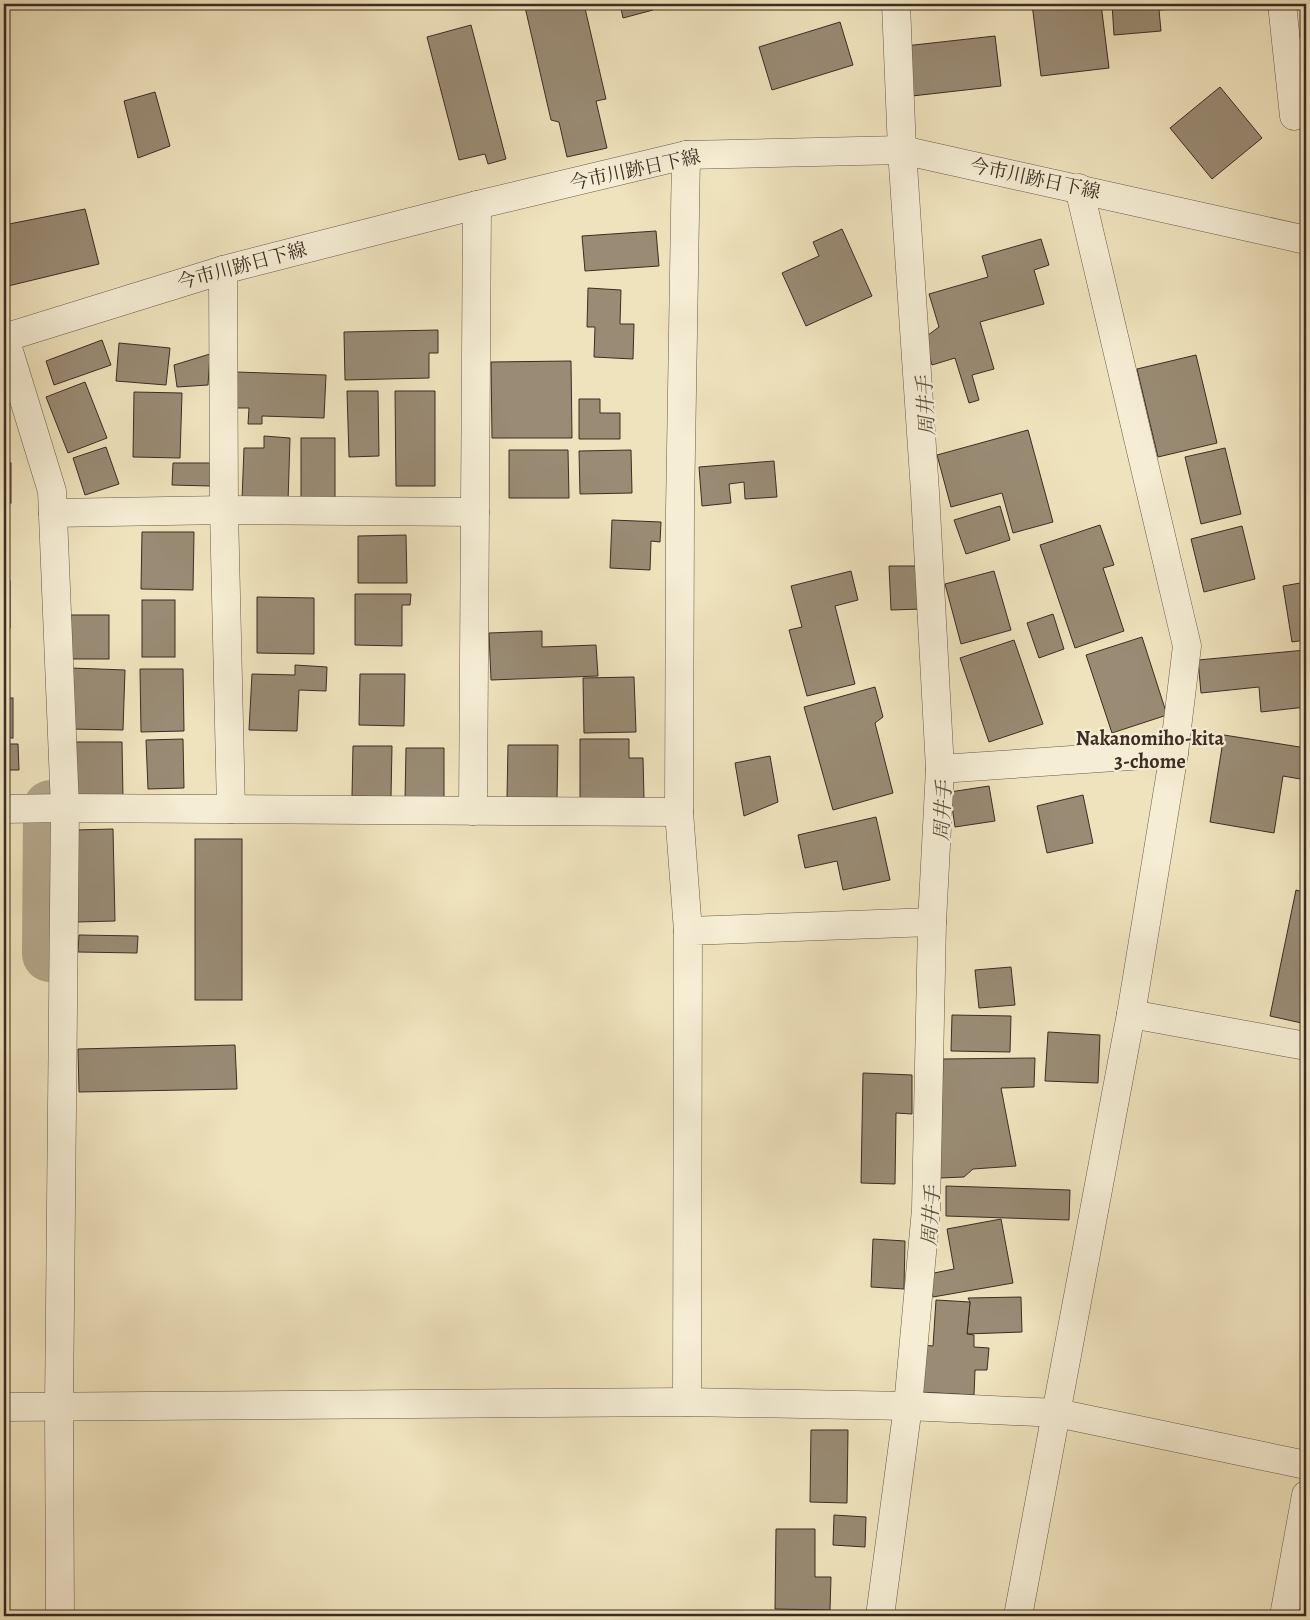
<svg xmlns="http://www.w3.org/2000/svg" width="1310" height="1620" font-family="Alegreya,'Noto Serif JP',serif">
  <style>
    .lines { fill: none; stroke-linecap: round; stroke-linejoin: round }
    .river { stroke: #b2a589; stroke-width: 56 }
    .building { fill: #998b74; stroke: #3c2c24 }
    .minor-casing { stroke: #695a4a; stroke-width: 29 }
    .minor { stroke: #f5edd4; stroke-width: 28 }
    .labels { text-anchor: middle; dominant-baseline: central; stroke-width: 4.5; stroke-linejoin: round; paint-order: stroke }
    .street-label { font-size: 19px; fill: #3c2c24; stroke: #f5edd4 }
    .water-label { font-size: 20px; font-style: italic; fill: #5f5042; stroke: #f5edd4 }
    .neighbourhood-label { font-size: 20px; font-weight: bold; fill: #3c2c24; stroke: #f5edd4 }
  </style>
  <rect width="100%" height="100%" fill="#efe3bd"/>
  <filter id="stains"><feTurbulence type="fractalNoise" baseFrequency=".004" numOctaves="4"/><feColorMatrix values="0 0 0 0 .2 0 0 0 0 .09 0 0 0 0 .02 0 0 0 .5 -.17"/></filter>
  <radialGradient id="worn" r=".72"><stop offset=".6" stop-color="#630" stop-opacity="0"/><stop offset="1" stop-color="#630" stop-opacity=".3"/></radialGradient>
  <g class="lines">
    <!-- river -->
    <path class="river" d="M50 954 51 808"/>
  </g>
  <!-- building -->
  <g class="building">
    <path d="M539 4H584L606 99 596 101 607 148 567 157 559 122 551 120 525 7Z"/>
    <path d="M620 4H651L653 10 623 18Z"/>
    <path d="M1032 4H1101L1109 68 1041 76Z"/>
    <path d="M1112 4H1172L1173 9 1159 10 1161 31 1114 35Z"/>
    <path d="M840 22 853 65 772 90 759 47Z"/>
    <path d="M471 25 506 159 488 164 485 154 459 160 427 37Z"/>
    <path d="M995 36 1001 86 912 96 905 46Z"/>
    <path d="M1220 87 1262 138 1212 179 1170 128Z"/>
    <path d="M155 92 170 146 138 158 124 101Z"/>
    <path d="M85 209 99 264 4 287V225Z"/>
    <path d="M842 229 872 296 806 326 782 273 819 256 813 242Z"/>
    <path d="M656 231 659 266 585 271 582 236Z"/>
    <path d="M1041 239 1049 265 1034 270 1044 304 980 322 994 369 972 375 979 400 969 403 955 358 932 365 924 338 939 327 929 294 988 277 982 256Z"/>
    <path d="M588 288 621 290 620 324H634L633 359 594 357 595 327H587Z"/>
    <path d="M438 330V353H429V378L345 380 344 332Z"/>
    <path d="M102 340 111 365 54 385 46 361Z"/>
    <path d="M119 343 170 348 166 385 116 381Z"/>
    <path d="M210 354 208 385 177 387 174 365Z"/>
    <path d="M1196 355 1217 443 1158 457 1137 369Z"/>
    <path d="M571 361 572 438H492L491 362Z"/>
    <path d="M236 372 326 375 324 418 262 416V424H248L249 408H235Z"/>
    <path d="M85 382 107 438 68 453 46 397Z"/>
    <path d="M347 391H378L379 456 349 457Z"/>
    <path d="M395 391H435V486H396Z"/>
    <path d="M134 392 182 393 180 458 133 457Z"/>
    <path d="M579 399H600V413H620V439H579Z"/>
    <path d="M1028 430 1053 522 1013 533 1002 493 951 507 937 455Z"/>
    <path d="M264 436 290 438 288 502 242 500 244 448H264Z"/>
    <rect x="301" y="438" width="34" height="61"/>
    <path d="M106 447 119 484 85 495 73 458Z"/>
    <path d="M1225 448 1241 514 1201 524 1185 457Z"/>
    <path d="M509 450H568L569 498H509Z"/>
    <path d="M631 450 632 493 580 494 579 451Z"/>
    <path d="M774 461 777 497 745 499 744 482 729 484 731 503 702 506 699 467Z"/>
    <rect x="4" y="463" width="7" height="40"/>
    <path d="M173 463H210V486L172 485Z"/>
    <path d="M1000 506 1010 540 966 554 954 520Z"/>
    <path d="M612 520 661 522 660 542 651 541 650 570 610 568Z"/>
    <path d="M4 525H7L5 569H4Z"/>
    <path d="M1100 525 1114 565 1103 568 1124 631 1075 648 1040 545Z"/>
    <path d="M1242 526 1255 579 1204 592 1191 539Z"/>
    <path d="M142 532H194L193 590 141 589Z"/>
    <path d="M406 535 407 583H358V536Z"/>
    <path d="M889 566H921L922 609 891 610Z"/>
    <path d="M851 571 858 600 835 606 855 684 807 696 789 630 802 627 791 586Z"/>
    <path d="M994 571 1011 630 961 644 945 584Z"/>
    <rect x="4" y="581" width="6" height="47"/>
    <path d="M1306 582V640L1292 642 1283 586Z"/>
    <path d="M355 594H411L410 605H402V646L355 645Z"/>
    <path d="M257 597 314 598V654L257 653Z"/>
    <rect x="142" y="600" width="33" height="57"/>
    <path d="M1053 614 1064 649 1039 658 1027 623Z"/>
    <rect x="71" y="615" width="38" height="44"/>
    <path d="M542 631V647L596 645 598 676 491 680 489 633Z"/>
    <path d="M1142 637 1167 715 1112 733 1086 655Z"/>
    <path d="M1014 640 1043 724 989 742 960 658Z"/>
    <path d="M1306 650V707L1261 712 1259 687 1201 693 1198 660Z"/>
    <path d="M295 665 327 667 326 691 299 690 297 731 249 730 252 674 295 675Z"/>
    <path d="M71 668 125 670 123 730 70 729Z"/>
    <path d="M140 669H183L184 731 141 732Z"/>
    <path d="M360 674H405L404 726 359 725Z"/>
    <path d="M634 677 636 732 584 733 583 678Z"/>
    <path d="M875 687 883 717 875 723 893 793 833 810 804 707Z"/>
    <rect x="4" y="698" width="9" height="40"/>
    <path d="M1224 735 1306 748V780L1283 776 1274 833 1210 822Z"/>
    <path d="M183 739 184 788 148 789 146 740Z"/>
    <path d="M580 739H629V758H643L644 798H580Z"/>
    <path d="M76 742H122L123 798H77Z"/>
    <path d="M4 744H18L19 770H8V783H4Z"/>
    <path d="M508 745H558L557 799 507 798Z"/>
    <path d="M353 746H392L391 797 352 796Z"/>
    <path d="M406 748H444V800H405Z"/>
    <path d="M770 756 778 802 744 816 735 763Z"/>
    <path d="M989 786 995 821 955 827 950 792Z"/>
    <path d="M1083 795 1093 843 1047 853 1037 806Z"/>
    <path d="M876 817 890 880 843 890 837 861 805 868 798 835Z"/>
    <path d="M113 829 115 921 77 922 75 830Z"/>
    <rect x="195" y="839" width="47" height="161"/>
    <path d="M1296 890 1306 893V1024L1270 1016Z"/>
    <path d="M79 935 138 936 137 953 78 952Z"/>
    <path d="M1011 967 1015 1005 979 1008 975 970Z"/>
    <path d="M952 1015 1011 1016 1010 1052 951 1051Z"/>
    <path d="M1048 1032 1100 1035 1098 1083 1045 1081Z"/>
    <path d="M235 1045 237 1089 79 1092 78 1049Z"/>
    <path d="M1035 1058 1034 1087 1001 1088 1016 1166 973 1169 964 1177 940 1178 943 1059Z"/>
    <path d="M863 1073 912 1075V1114L896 1113 895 1184 861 1183Z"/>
    <path d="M946 1186 1070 1190 1069 1220 946 1216Z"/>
    <path d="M1001 1219 1013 1283 933 1297 929 1274 954 1269 947 1229Z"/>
    <path d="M873 1239 905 1241 904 1289 871 1287Z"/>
    <path d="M1021 1297 1022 1332 967 1334 970 1302 968 1298Z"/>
    <path d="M936 1300 970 1302 967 1334 974 1335V1347L989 1348 987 1370H975L974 1395 919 1392 922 1345 933 1346Z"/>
    <path d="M811 1430H848L847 1503 810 1502Z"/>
    <path d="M834 1515 866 1517 865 1547 833 1545Z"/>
    <path d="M776 1529H815V1577H831L830 1610 775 1609Z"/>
  </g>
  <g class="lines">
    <defs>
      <g id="minor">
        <path d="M1282 4 1294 116"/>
        <path d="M223 270 224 510 231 809"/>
        <path d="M4 335 52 491 65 808 59 1407 60 1616"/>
        <path d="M4 338 223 270 477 205 686 155 902 150 1306 240"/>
        <path d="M53 513 224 510 475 512"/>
        <path d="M940 769 1174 753"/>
        <path d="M4 809 65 808 679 812 680 510 686 155"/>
        <path d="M473 811 477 205"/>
        <path d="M679 812 688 931"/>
        <path d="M1131 1014 1306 1046"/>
        <path d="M687 1402 688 931 932 922"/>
        <path d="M4 1407 687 1402 908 1406 1057 1413 1306 1465"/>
        <path d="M880 1616 908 1406 926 1209 932 922 940 769 925 492 902 150 896 4"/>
        <path d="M1018 1616 1131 1014 1174 753 1187 646 1079 188"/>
        <path d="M1284 1616 1306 1495"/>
      </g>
    </defs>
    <!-- minor casing -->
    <use href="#minor" class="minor-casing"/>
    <!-- minor -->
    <use href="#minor" class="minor"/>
  </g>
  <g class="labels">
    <!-- street labels -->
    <g class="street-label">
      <text transform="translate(635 170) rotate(-12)">今市川跡日下線</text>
      <text transform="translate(1035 179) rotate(12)">今市川跡日下線</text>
      <text transform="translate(242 266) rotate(-15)">今市川跡日下線</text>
    </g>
    <!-- water labels -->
    <g class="water-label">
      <text transform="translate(926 406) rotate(-93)">周井手</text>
      <text transform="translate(943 811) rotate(-87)">周井手</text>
      <text transform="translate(931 1216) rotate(-86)">周井手</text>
    </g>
    <!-- neighbourhood labels -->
    <g class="neighbourhood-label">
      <text x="1150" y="738">Nakanomiho-kita<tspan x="1150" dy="23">3-chome</tspan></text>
    </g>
  </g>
  <!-- margin -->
  <rect width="1310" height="1620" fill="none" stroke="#efe3bd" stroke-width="20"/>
  <rect x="5" y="5" width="1300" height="1610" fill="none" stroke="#3c2c24" stroke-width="2.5"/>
  <rect x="10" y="10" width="1290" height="1600" fill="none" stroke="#3c2c24"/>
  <rect width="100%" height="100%" filter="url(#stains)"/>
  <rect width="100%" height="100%" fill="url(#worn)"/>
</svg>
